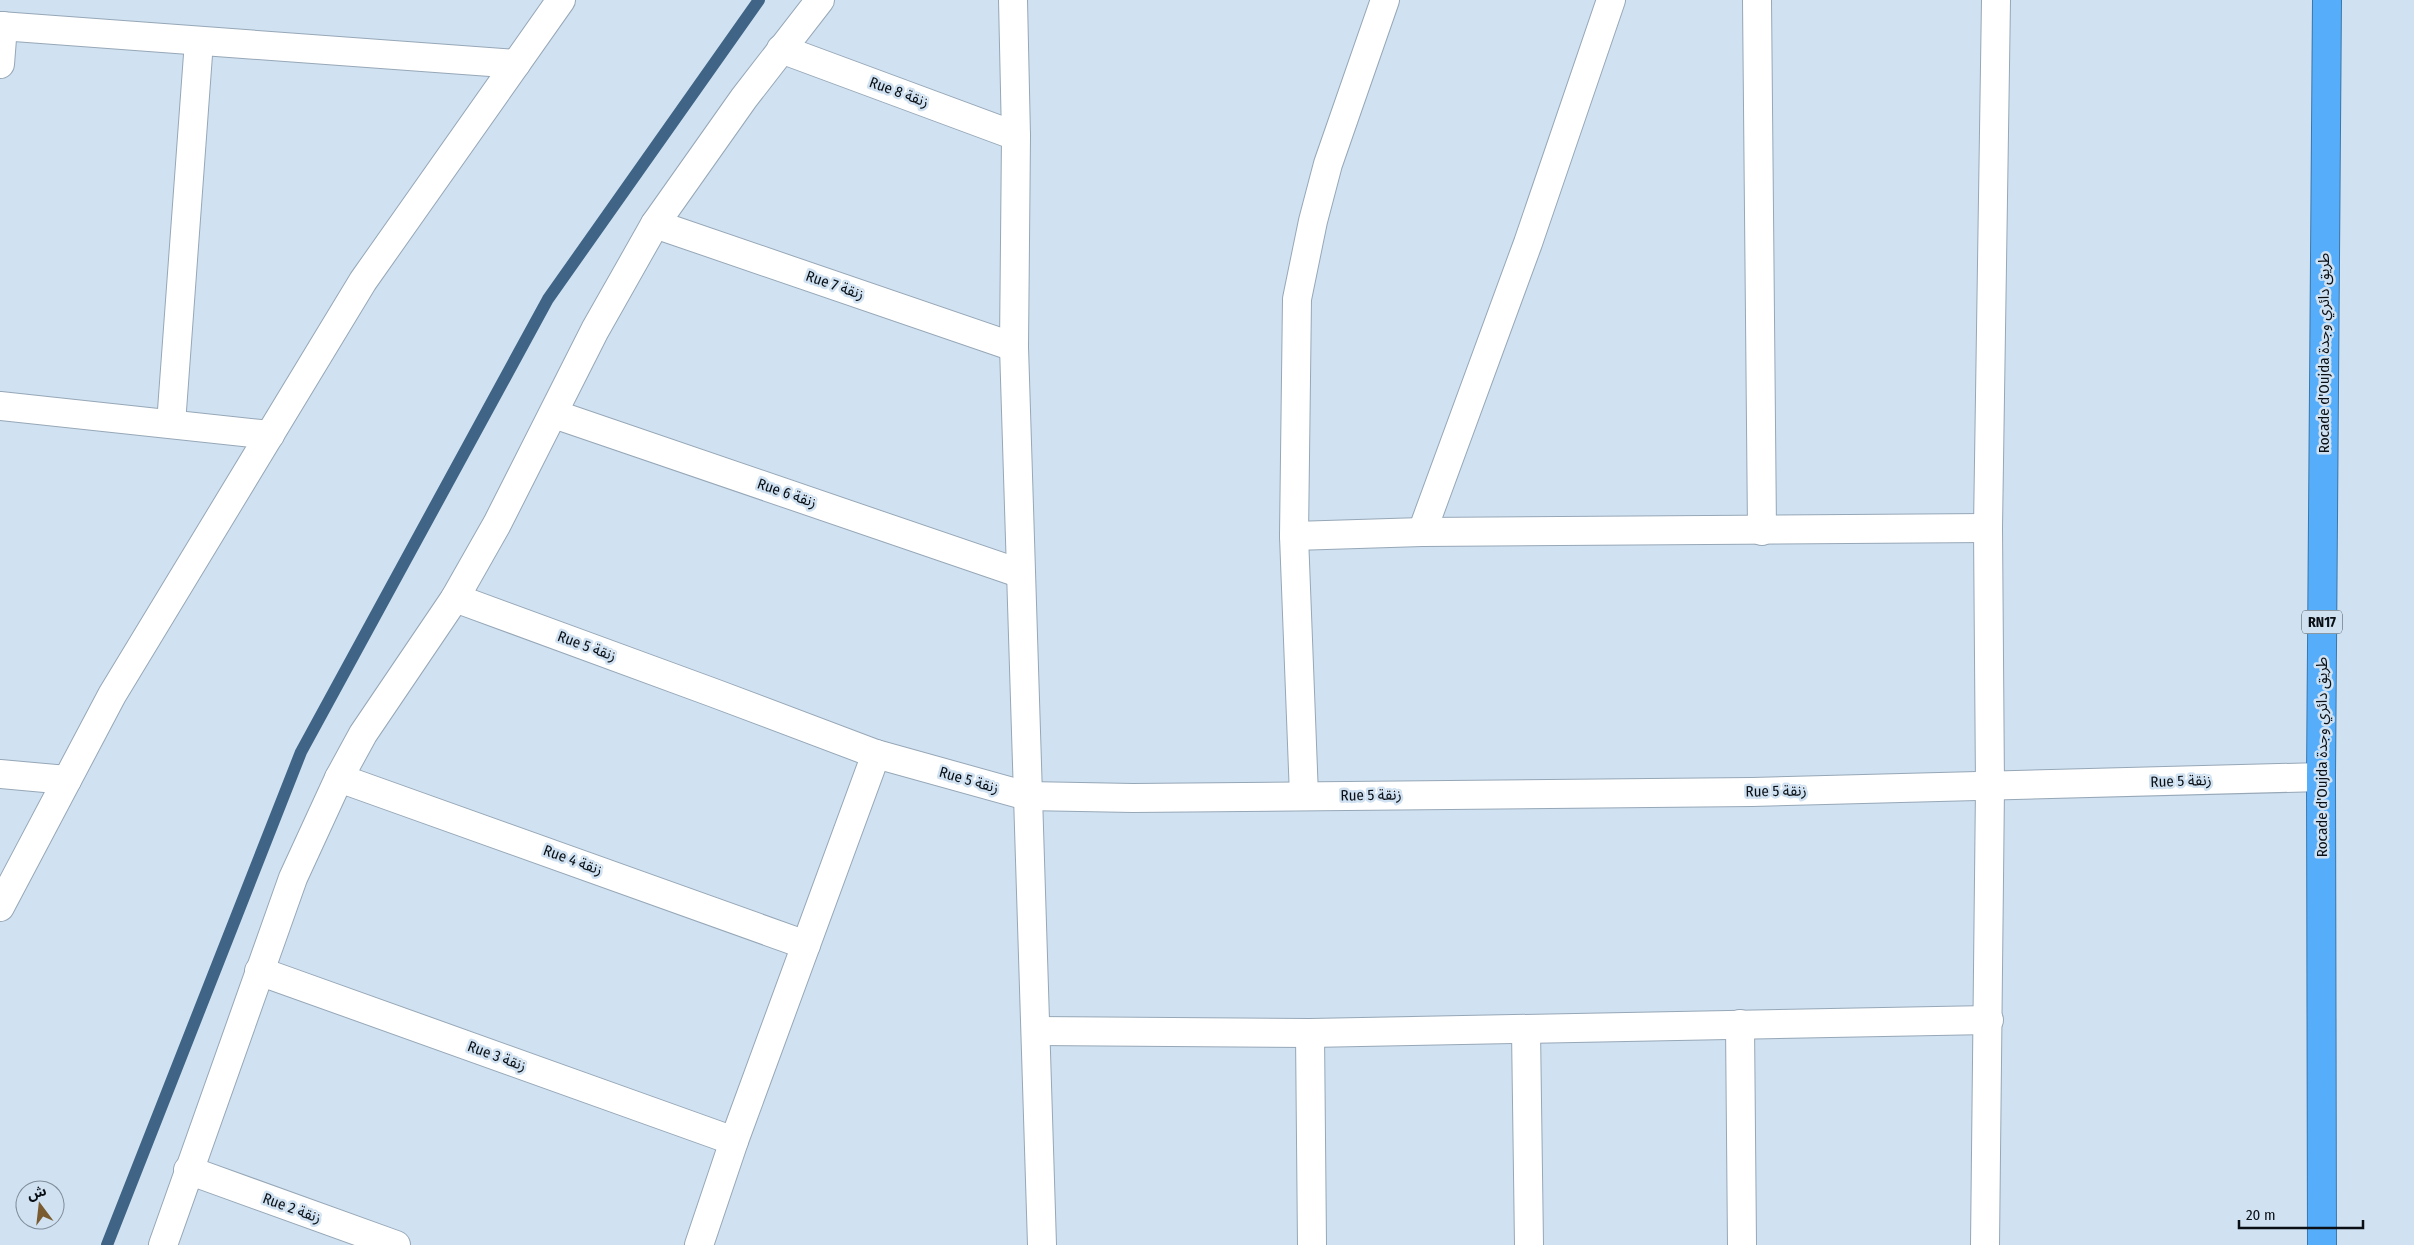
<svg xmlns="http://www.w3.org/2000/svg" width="2414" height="1245" font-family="'Fira Sans Condensed','Noto Sans Arabic',sans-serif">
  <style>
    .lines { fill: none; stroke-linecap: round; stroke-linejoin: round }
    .stream { stroke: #3f6485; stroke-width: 12 }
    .minor-casing { stroke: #96a7b7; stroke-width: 30 }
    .highway-casing { stroke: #3b76aa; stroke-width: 30 }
    .minor { stroke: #fff; stroke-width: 28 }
    .highway { stroke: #56aefa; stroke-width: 28 }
    .labels { text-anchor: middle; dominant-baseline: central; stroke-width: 5; stroke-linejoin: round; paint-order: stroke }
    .shield { fill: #d0e1f1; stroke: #454e57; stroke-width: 1 }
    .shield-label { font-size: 14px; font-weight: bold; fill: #090f15 }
    .street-label { font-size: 15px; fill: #090f15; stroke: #d0e1f1 }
  </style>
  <rect width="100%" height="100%" fill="#d0e1f1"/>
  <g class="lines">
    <!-- stream -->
    <path class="stream" d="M107 1245 301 752 548 299 759 0"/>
    <defs>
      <g id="minor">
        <path d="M1013 0 1016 136 1014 347 1042 1245"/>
        <path d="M1757 0 1762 531"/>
        <path d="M0 26 516 64"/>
        <path d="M781 49 1016 136"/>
        <path d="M0 64 3 26"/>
        <path d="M655 224 1014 347"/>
        <path d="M0 406 270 435"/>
        <path d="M554 414 1019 573"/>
        <path d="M171 424 199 41"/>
        <path d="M1422 532 1528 243 1611 0"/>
        <path d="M1294 536 1422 532 1988 528"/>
        <path d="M455 598 714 693 876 754 1027 796 1133 798 1752 792 2321 777"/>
        <path d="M0 774 67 780"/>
        <path d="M339 778 806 945"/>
        <path d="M1304 796 1294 536 1297 299 1313 221 1328 164 1385 0"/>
        <path d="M0 907 112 695 363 281 561 0"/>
        <path d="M259 971 734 1141"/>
        <path d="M1740 1024 1742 1245"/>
        <path d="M1526 1030 1529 1245"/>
        <path d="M1036 1031 1310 1033 1989 1020"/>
        <path d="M1310 1033 1312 1245"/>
        <path d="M188 1170 396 1245"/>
        <path d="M163 1245 293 878 339 778 363 734 455 598 497 524 595 330 655 224 744 98 820 0"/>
        <path d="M699 1245 734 1141 876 754"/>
        <path d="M1985 1245 1990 787 1988 528 1996 0"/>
      </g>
      <path id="highway" d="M2322 1245 2321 777 2327 0"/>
    </defs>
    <!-- minor casing -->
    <use href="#minor" class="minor-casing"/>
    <!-- highway casing -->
    <use href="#highway" class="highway-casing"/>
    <!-- minor -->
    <use href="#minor" class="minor"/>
    <!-- highway -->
    <use href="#highway" class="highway"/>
  </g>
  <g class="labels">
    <!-- shield labels -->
    <rect class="shield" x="2302" y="610.5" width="40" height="23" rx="4"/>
    <g class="shield-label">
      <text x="2322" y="622">RN17</text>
    </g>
    <!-- street labels -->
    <g class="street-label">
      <text transform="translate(899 92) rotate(20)">Rue 8 زنقة</text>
      <text transform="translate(835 285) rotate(19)">Rue 7 زنقة</text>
      <text transform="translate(2324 353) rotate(-90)">Rocade d'Oujda طريق دائري وجدة</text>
      <text transform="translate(787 493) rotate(19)">Rue 6 زنقة</text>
      <text transform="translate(587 646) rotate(20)">Rue 5 زنقة</text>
      <text transform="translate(2322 757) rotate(-90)">Rocade d'Oujda طريق دائري وجدة</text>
      <text transform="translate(969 780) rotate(16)">Rue 5 زنقة</text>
      <text transform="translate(2181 781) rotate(-2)">Rue 5 زنقة</text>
      <text transform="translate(1776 791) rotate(-1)">Rue 5 زنقة</text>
      <text transform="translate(1371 795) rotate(-1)">Rue 5 زنقة</text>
      <text transform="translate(573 860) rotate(20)">Rue 4 زنقة</text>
      <text transform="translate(497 1056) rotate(20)">Rue 3 زنقة</text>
      <text transform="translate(292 1208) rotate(20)">Rue 2 زنقة</text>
    </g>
  </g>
  <!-- north arrow -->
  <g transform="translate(40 1205) rotate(345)"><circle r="24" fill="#d0e1f1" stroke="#808d99"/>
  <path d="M0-4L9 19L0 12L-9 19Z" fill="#795b2f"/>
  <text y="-8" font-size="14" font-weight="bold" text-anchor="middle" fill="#090f15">ش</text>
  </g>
  <!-- scale -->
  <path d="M2239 1220v8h124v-8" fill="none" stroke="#090f15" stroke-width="2.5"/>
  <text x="2246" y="1220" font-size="15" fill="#090f15" stroke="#d0e1f1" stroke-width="4" paint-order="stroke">20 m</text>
</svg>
